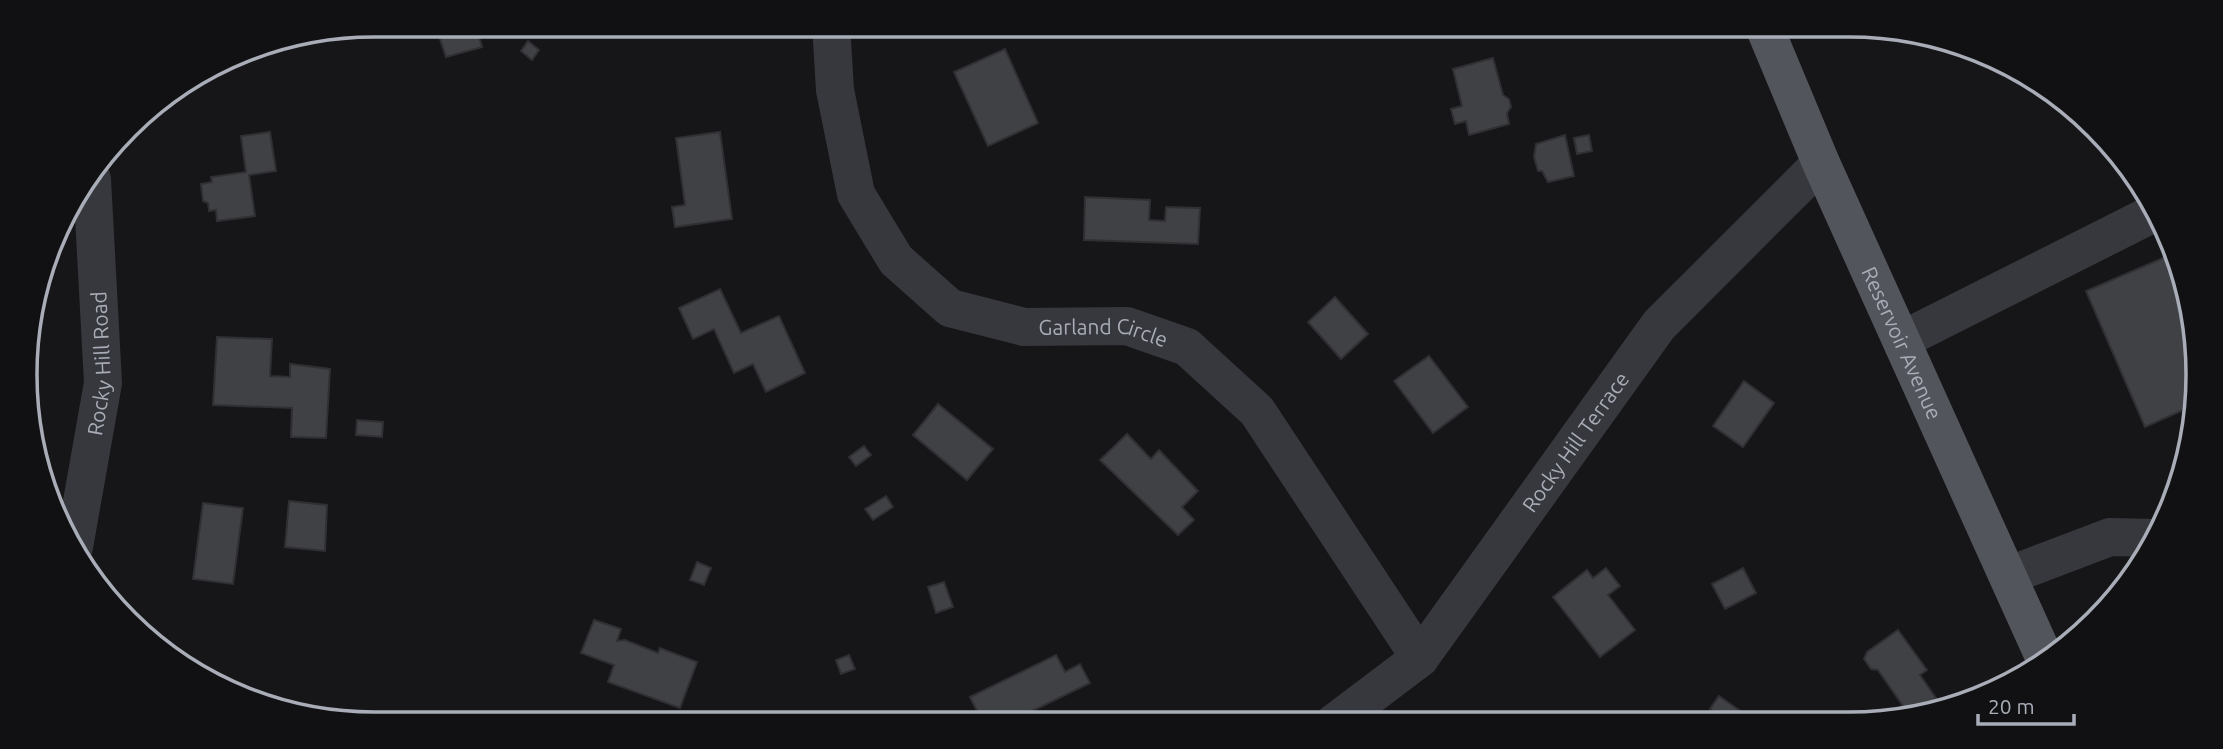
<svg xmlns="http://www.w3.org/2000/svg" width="2223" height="749" font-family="Ubuntu,sans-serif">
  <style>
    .building { fill: #404145; stroke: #303034; stroke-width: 2 }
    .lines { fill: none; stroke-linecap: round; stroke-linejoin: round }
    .minor { stroke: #37383d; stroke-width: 38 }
    .major { stroke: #53555c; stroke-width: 38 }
    .labels { text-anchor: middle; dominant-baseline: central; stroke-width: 6; stroke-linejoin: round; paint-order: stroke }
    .street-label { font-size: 21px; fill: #a8adb8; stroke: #111113 }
    .rim { fill: none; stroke: #a8adb8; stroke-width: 3.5 }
  </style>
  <rect width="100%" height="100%" fill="#161618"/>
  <!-- building -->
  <g class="building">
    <path d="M435 24H475L482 47 446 57Z"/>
    <path d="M528 41 539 50 532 60 521 51Z"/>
    <path d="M1005 49 1038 123 988 146 954 72Z"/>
    <path d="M1493 58 1503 95 1509 99 1511 107 1507 113 1509 124 1469 135 1466 121 1455 124 1451 109 1462 106 1453 69Z"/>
    <path d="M270 132 276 171 249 175 255 216 217 221 216 210 209 211 208 203 203 201 201 184 212 182 211 177 246 172 241 136Z"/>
    <path d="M720 132 732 219 675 227 672 207 685 205 676 138Z"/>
    <path d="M1565 135 1574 176 1548 182 1542 171H1538L1534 157 1536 144Z"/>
    <path d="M1589 135 1592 151 1577 154 1574 138Z"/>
    <path d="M1085 197 1150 200 1149 220 1165 221 1166 207 1200 208 1198 244 1084 240Z"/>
    <path d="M2170 255 2195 328 2190 407 2145 427 2086 291Z"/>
    <path d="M720 289 741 333 779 316 805 373 766 392 753 364 734 373 714 329 693 339 679 308Z"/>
    <path d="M1335 297 1368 334 1341 359 1308 322Z"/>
    <path d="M217 337 272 339 270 376 290 377V364L330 369 326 438 291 437 292 408 213 405Z"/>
    <path d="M1429 356 1468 407 1433 433 1394 381Z"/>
    <path d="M1744 381 1774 403 1743 447 1713 426Z"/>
    <path d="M938 404 993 449 967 480 913 435Z"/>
    <path d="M357 420 383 422 382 437 356 435Z"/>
    <path d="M1127 434 1151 459 1159 450 1198 491 1182 507 1194 520 1178 535 1100 460Z"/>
    <path d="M864 446 871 455 856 466 849 457Z"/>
    <path d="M886 496 893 507 873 520 865 509Z"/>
    <path d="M289 501 327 505 325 551 285 547Z"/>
    <path d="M203 503 243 508 233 584 193 579Z"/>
    <path d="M697 562 711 568 704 585 690 580Z"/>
    <path d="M1606 568 1620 586 1608 595 1635 630 1600 657 1553 597 1587 570 1593 578Z"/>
    <path d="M1743 568 1756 593 1725 609 1712 584Z"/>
    <path d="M944 582 953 607 936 613 928 587Z"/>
    <path d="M594 620 621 629 617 641 625 640 658 653 660 648 697 662 680 708 608 682 614 665 581 653Z"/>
    <path d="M1898 630 1927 670 1920 675 1936 698 1910 716 1878 670 1871 669 1864 659 1867 652Z"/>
    <path d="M849 655 855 669 841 674 836 660Z"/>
    <path d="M1056 655 1065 672 1080 664 1090 683 1032 711 1035 717 1022 723 1019 719 1010 723H983L970 697Z"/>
    <path d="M1719 696 1746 715 1741 722H1729L1710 709Z"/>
  </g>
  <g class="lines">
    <!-- minor -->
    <g class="minor">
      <path id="s1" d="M831 24 835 90 856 194 896 260 950 308 1024 327 1127 326 1187 347 1257 411 1420 658"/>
      <path d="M1902 340 2156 212"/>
      <path id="s2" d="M74 547 103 383 92 179"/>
      <path d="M2010 575 2110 537 2156 538"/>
      <path id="s3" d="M1334 723 1420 658 1659 325 1821 163"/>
    </g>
    <!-- major -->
    <path class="major" id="s4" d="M1763 24 1821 163 2045 659"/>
  </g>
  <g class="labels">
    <!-- street labels -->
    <g class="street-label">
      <text stroke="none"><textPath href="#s1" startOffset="478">Garland Circle</textPath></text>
      <text stroke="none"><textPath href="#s4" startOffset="348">Reservoir Avenue</textPath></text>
      <text stroke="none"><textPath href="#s2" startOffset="186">Rocky Hill Road</textPath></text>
      <text stroke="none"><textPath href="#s3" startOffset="374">Rocky Hill Terrace</textPath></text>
    </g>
  </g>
  <!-- crop -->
  <path d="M0 0H2223V749H0ZM374 37H1849A337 337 0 0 1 2186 374V375A337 337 0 0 1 1849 712H374A337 337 0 0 1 37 375V374A337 337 0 0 1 374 37Z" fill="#111113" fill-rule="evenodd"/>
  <path class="rim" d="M374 37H1849A337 337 0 0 1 2186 374V375A337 337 0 0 1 1849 712H374A337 337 0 0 1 37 375V374A337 337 0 0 1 374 37Z"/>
  <!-- scale -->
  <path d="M1978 714v10h96v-10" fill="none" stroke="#a8adb8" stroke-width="3.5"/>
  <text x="1988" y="714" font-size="21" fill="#a8adb8" stroke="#111113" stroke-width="5" paint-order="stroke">20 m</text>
</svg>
